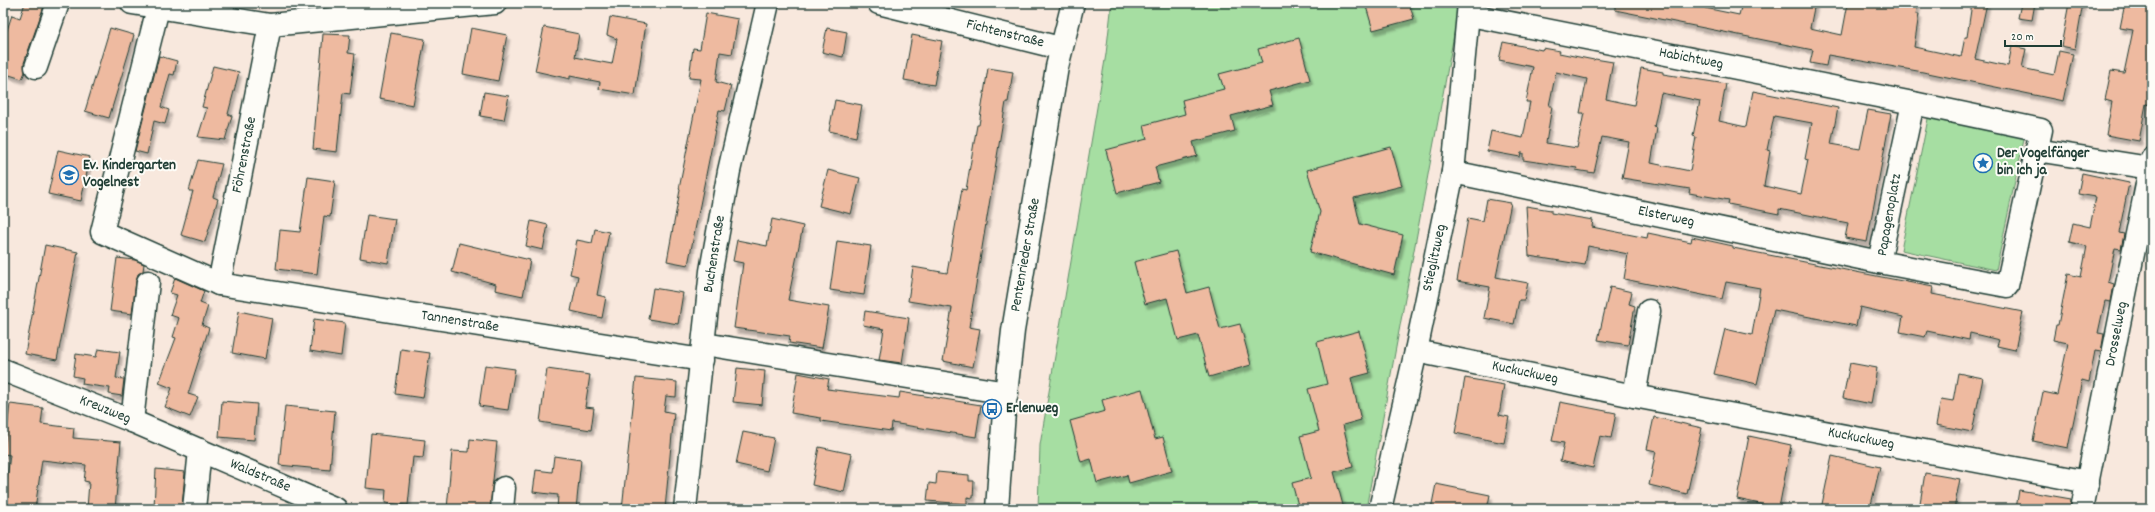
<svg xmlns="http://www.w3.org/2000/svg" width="2155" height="512" font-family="Dekko,sans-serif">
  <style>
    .green { fill: #a6dea2; stroke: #628e6b }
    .building { fill: #eebaa0; stroke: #1f3d34; fill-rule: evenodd; filter: url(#shadow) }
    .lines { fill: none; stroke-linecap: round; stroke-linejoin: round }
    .minor-casing { stroke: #1f3d34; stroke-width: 25 }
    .minor { stroke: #fdfcf7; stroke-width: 22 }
    .labels { text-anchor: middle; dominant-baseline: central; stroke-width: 4; stroke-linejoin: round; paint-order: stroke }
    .street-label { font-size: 15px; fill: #1f3d34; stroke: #fdfcf7 }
    .poi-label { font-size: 15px; font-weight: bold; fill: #1f3d34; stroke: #fdfcf7; text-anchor: start }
  </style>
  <defs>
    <filter id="shadow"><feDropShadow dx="2.5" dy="4.5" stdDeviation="1" flood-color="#0004"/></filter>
  </defs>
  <rect width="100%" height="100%" fill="#f8e8dd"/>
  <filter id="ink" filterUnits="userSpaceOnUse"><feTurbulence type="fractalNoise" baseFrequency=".025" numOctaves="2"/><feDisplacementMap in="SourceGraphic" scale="8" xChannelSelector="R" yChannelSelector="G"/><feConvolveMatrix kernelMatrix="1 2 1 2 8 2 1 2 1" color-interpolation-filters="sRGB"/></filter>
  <g filter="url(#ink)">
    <!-- green -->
    <g class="green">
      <path d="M1112 3H1457L1458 13 1366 509H1038L1040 445 1106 54Z"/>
      <path d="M1929 114 2025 134 1996 270 1901 250Z"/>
    </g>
    <!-- building -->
    <g class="building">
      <path d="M25 3H45L24 63 25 72 22 79 3 73V42L12 15 20 18Z"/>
      <path d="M1365 3H1409L1414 19 1373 30Z"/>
      <path d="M1615 3H1706L1705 8 1739 15 1742 3H1815L1810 28 1842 35 1848 3H1918L1916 14H1919L1914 47 1961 57 1965 37H1967L1972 3H1987L1975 59 2008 66 2012 46 2026 49 2022 68 2054 75 2059 51 2073 54 2063 101 1923 72 1828 55 1826 66 1810 63 1813 50 1615 10Z"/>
      <path d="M2021 3H2035L2032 20 2018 18Z"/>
      <path d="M2069 3H2083L2075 49 2061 46Z"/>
      <path d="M2125 3H2152V66L2147 88 2152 89V105L2146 104 2139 141 2106 135 2112 102 2105 100 2111 71 2124 73 2133 30 2120 28Z"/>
      <path d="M706 13 738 19 732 54 720 52 716 82 731 86 725 111 719 110 688 265 667 261 680 190 679 189 701 79 689 78 693 48 700 49Z"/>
      <path d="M610 17 646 24 635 95 599 89 600 82 570 76V79L535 71 544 27 579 34 575 57 612 64 617 39 607 35Z"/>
      <path d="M110 28 134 35 109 118 85 111Z"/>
      <path d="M471 28 507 35 498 81 463 74Z"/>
      <path d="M827 28 847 32 843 57 822 52Z"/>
      <path d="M391 33 425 39 413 105 379 99Z"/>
      <path d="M323 34 350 35 348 53 355 54 350 94 343 93 337 152 313 149Z"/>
      <path d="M912 35 942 41 934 85 904 80Z"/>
      <path d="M1299 38 1310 80 1269 91 1273 105 1231 116 1235 131 1193 142 1197 156 1155 167 1159 182 1117 193 1106 150 1147 139 1144 125 1185 114 1182 100 1224 89 1219 74 1262 63 1258 49Z"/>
      <path d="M1503 42 1542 50 1543 48 1560 51 1559 53 1594 60 1595 59 1613 62 1606 99 1634 105 1641 68 1663 72V74L1726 84 1719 121 1746 127 1753 91 1838 108 1831 144 1860 149 1868 110 1891 114 1867 242 1845 238 1848 223 1779 209V214L1728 204 1729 200 1689 193 1690 189 1622 178 1629 142 1602 137 1594 173 1576 170 1577 168 1523 160V153H1521L1520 157 1487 151 1491 131 1523 138 1530 102H1526L1533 67 1499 60ZM1556 72 1587 79 1580 113H1584L1577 148 1546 143 1552 106H1549ZM1661 93 1700 101 1693 136 1696 137 1690 171 1651 163 1657 128 1654 127ZM1774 116 1812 123 1805 159 1808 160 1801 194 1764 186 1770 151 1767 150Z"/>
      <path d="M159 56 177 61 174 75 170 74 161 107 169 110 165 124 154 121 147 154 135 151Z"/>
      <path d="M213 66 239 72 228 114 232 116 225 140 198 137 207 108 202 107Z"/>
      <path d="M988 68 1013 72 1008 102H1006L969 327 980 329 973 367 943 361 952 308 908 301 913 267 947 273 962 189 966 190 977 125H979Z"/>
      <path d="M484 92 509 96 504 120 480 116Z"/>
      <path d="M835 100 862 105 856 137 829 131Z"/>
      <path d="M1391 147 1402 186 1354 198 1360 224 1403 235 1394 275 1310 252 1320 212 1307 170Z"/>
      <path d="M58 150 90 157 81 201 48 194Z"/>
      <path d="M198 160 222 164 213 197 218 199 205 242 181 235 193 191H189Z"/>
      <path d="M828 170 860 178 851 214 819 206Z"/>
      <path d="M2082 173 2129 183 2119 233 2124 234 2121 249 2115 248 2108 282 2114 284 2111 302 2105 301 2098 333 2104 334 2101 352 2095 351 2089 382 2082 380 2068 448 2033 441 2043 392 2057 395 2068 343 2053 340 2056 325H2058L2068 274 2081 277 2087 246 2069 242 2073 223 2090 227 2096 197 2078 194Z"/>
      <path d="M308 177 335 181 330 217 324 216 317 274 276 269 280 230 300 232Z"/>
      <path d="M1487 199 1511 203 1496 277 1528 283 1524 300H1519L1514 324 1484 318 1490 287 1457 281 1468 218 1483 221Z"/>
      <path d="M1526 206 1551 210V213L1593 220 1592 227 1647 238 1648 233 1691 242 1692 237 1733 246V248L1933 287 1932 294 2023 312 2015 350 1997 346 1999 340 1970 333 1969 340 1927 331 1925 337 1900 332 1903 317 1860 307 1856 326 1774 310 1757 384 1714 374 1725 329 1752 335 1760 288 1726 282 1722 299 1624 279 1628 254 1588 246 1585 265 1529 256Z"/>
      <path d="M367 215 395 219 388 263 360 258Z"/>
      <path d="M772 219 803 226 788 300 829 307 822 348 789 343 790 336 734 328 743 263 733 261 737 240 767 246Z"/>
      <path d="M531 221 548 225 543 250 526 246Z"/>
      <path d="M595 229 609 232 597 295 606 297 602 318 571 311 578 276 570 274 577 240 592 243Z"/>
      <path d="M837 241 871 246 864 295 830 290Z"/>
      <path d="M459 243 530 260 523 296 495 290 496 284 452 272Z"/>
      <path d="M45 245 78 252 57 360 25 354Z"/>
      <path d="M1176 251 1187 293 1209 287 1220 329 1240 324 1251 365 1209 377 1198 335 1178 340 1167 298 1145 304 1134 262Z"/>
      <path d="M117 258 135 260 144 264 143 271 138 274 136 281 132 314 110 311Z"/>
      <path d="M175 278 204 291 200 303 208 306 202 325 209 328 188 394 198 397 190 417 165 407 172 388 159 383 176 338 173 337 179 318 170 315 177 295 170 293Z"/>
      <path d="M1610 287 1632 292 1629 304 1635 306 1628 345 1598 340Z"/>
      <path d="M653 288 683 293 678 324 648 319Z"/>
      <path d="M239 311 272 318 265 359 232 353Z"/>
      <path d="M865 311 909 318 902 363 879 360 884 329 863 325Z"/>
      <path d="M314 319 345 323 341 356 310 351Z"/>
      <path d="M1359 331 1370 373 1351 378 1361 420 1343 425 1353 467 1334 472 1344 509H1299L1292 483 1311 478 1300 436 1319 431 1308 389 1327 384 1317 342Z"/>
      <path d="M98 349 120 352 116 378 124 379 122 396 109 394 110 388 82 384 83 378 73 376 76 354 96 357Z"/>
      <path d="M401 349 430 353 423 398 395 394Z"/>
      <path d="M1850 363 1877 368 1871 404 1843 398Z"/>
      <path d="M485 365 515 369 508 410 479 406Z"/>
      <path d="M737 368 765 371 762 405 733 402Z"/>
      <path d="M547 369 590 375 585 407 594 408 591 430 540 422Z"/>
      <path d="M798 373 829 379 827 389 899 398 900 392 981 405 976 437 892 423 891 431 821 421V418L791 413Z"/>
      <path d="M1958 373 1983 378 1972 432 1936 425 1941 399 1953 401Z"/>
      <path d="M636 378 677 382 676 397 666 396 664 411 674 413 665 509H622Z"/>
      <path d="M1465 378 1504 385 1499 415 1509 417 1504 443 1455 433Z"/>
      <path d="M1142 389 1155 439 1163 437 1172 471 1129 483 1127 475 1097 483 1091 459 1081 462 1070 421 1105 411 1102 400Z"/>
      <path d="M222 401 257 404 254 440 219 437Z"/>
      <path d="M1560 402 1616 413 1611 438 1600 436 1593 468 1560 461 1564 443 1552 441Z"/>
      <path d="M10 404 43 408 41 424 74 428 73 438 121 442 115 509H87L89 482 84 481 86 465 42 460 35 509H3L10 455 4 454Z"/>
      <path d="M285 406 335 411 330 470 279 465Z"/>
      <path d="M1654 417 1702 428 1687 494 1649 485 1656 451 1647 449Z"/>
      <path d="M743 432 774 438 767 471 736 464Z"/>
      <path d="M371 434 425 440 423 458 413 457 408 505 385 503 386 490 366 488Z"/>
      <path d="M1749 436 1791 445 1779 508 1737 499Z"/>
      <path d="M470 439 497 442 490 509H447L452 451 469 452Z"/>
      <path d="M819 447 852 454 844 492 812 485Z"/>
      <path d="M554 456 581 460 576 509H557L558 495 533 492 536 470 552 472Z"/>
      <path d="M1832 456 1880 467 1870 509H1821Z"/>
      <path d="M156 469 185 472 182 508 154 507Z"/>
      <path d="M937 472 969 475V481H974L973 498 967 497V504L927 501 929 483 936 484Z"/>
      <path d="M1925 473 1960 479 1954 509H1919Z"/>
      <path d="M1436 484 1490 495 1487 509H1431Z"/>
      <path d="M2019 490 2071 499 2070 509H2016Z"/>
    </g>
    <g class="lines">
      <defs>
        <g id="minor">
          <path d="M132 3 270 25 495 3"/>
          <path d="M879 3 1060 48"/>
          <path d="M158 8 102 232 219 284 702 360"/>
          <path d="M1470 15 1913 103"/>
          <path d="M36 67 58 3"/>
          <path d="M1913 103 2041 130 2007 286 1879 262Z"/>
          <path d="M2036 150 2150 168"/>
          <path d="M1453 172 1879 262"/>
          <path d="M219 284 270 25"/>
          <path d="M704 344 1007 393"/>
          <path d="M1416 351 1634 396 2088 482"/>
          <path d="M3 370 132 421 336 509"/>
          <path d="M1634 396 1649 311"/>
          <path d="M132 421 148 282"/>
          <path d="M194 509 200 450"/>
          <path d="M502 509 504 488"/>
          <path d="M685 509 711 271 729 171 768 3"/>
          <path d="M997 509 1004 412 1013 331 1057 67 1073 3"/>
          <path d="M1380 509 1416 351 1453 172 1469 3"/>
          <path d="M2082 509 2152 159"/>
        </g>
      </defs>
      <!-- minor casing -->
      <use href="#minor" class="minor-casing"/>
      <!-- minor -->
      <use href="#minor" class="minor"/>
    </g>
  </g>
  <!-- icons -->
  <defs>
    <symbol id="sight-ring" viewBox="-11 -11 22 22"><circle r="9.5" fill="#fdfcf7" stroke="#1f6fb2" stroke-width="1.5"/><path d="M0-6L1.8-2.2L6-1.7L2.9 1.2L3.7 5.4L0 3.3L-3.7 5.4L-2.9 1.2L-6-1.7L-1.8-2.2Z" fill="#1f6fb2"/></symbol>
    <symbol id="school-ring" viewBox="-11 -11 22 22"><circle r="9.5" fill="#fdfcf7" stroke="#1f6fb2" stroke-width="1.5"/><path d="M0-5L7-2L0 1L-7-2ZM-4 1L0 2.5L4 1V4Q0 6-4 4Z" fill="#1f6fb2"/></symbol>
    <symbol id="bus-ring" viewBox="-11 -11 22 22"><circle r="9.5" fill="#fdfcf7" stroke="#1f6fb2" stroke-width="1.5"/><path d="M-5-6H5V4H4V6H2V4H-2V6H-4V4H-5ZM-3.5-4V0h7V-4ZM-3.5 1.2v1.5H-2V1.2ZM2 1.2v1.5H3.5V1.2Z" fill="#1f6fb2"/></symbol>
  </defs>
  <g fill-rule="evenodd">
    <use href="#sight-ring" x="1972" y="152" width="22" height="22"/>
    <use href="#school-ring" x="58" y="164" width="22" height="22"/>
    <use href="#bus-ring" x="981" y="398" width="22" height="22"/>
  </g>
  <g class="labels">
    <!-- street labels -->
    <g class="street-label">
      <text transform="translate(1005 34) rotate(14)">Fichtenstraße</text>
      <text transform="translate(1691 59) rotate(11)">Habichtweg</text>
      <text transform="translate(245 155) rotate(-79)">Föhrenstraße</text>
      <text transform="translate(1890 215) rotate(-80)">Papagenoplatz</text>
      <text transform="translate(1666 217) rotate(12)">Elsterweg</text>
      <text transform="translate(715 254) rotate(-81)">Buchenstraße</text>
      <text transform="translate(1026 255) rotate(-80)">Pentenrieder Straße</text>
      <text transform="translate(1435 258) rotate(-78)">Stieglitzweg</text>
      <text transform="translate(460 322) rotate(9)">Tannenstraße</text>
      <text transform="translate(2117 334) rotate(-79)">Drosselweg</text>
      <text transform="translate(1525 373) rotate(12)">Kuckuckweg</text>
      <text transform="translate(105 410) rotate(22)">Kreuzweg</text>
      <text transform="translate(1861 439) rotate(11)">Kuckuckweg</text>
      <text transform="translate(260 476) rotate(23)">Waldstraße</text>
    </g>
    <!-- poi labels -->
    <g class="poi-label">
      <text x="1997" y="154">Der Vogelfänger<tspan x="1997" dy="17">bin ich ja</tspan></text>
      <text x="83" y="166">Ev. Kindergarten<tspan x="83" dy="17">Vogelnest</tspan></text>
      <text x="1006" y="409">Erlenweg</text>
    </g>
  </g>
  <!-- margin -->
  <rect width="2155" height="512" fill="none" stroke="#fdfcf7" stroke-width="16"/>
  <rect x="8" y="8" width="2139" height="496" fill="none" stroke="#1f3d34" stroke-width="1.5" filter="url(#ink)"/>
  <!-- scale -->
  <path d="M2005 40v6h56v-6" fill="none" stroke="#1f3d34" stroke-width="2"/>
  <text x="2011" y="40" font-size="12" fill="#1f3d34" stroke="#fdfcf7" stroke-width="3" paint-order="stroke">20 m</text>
</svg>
